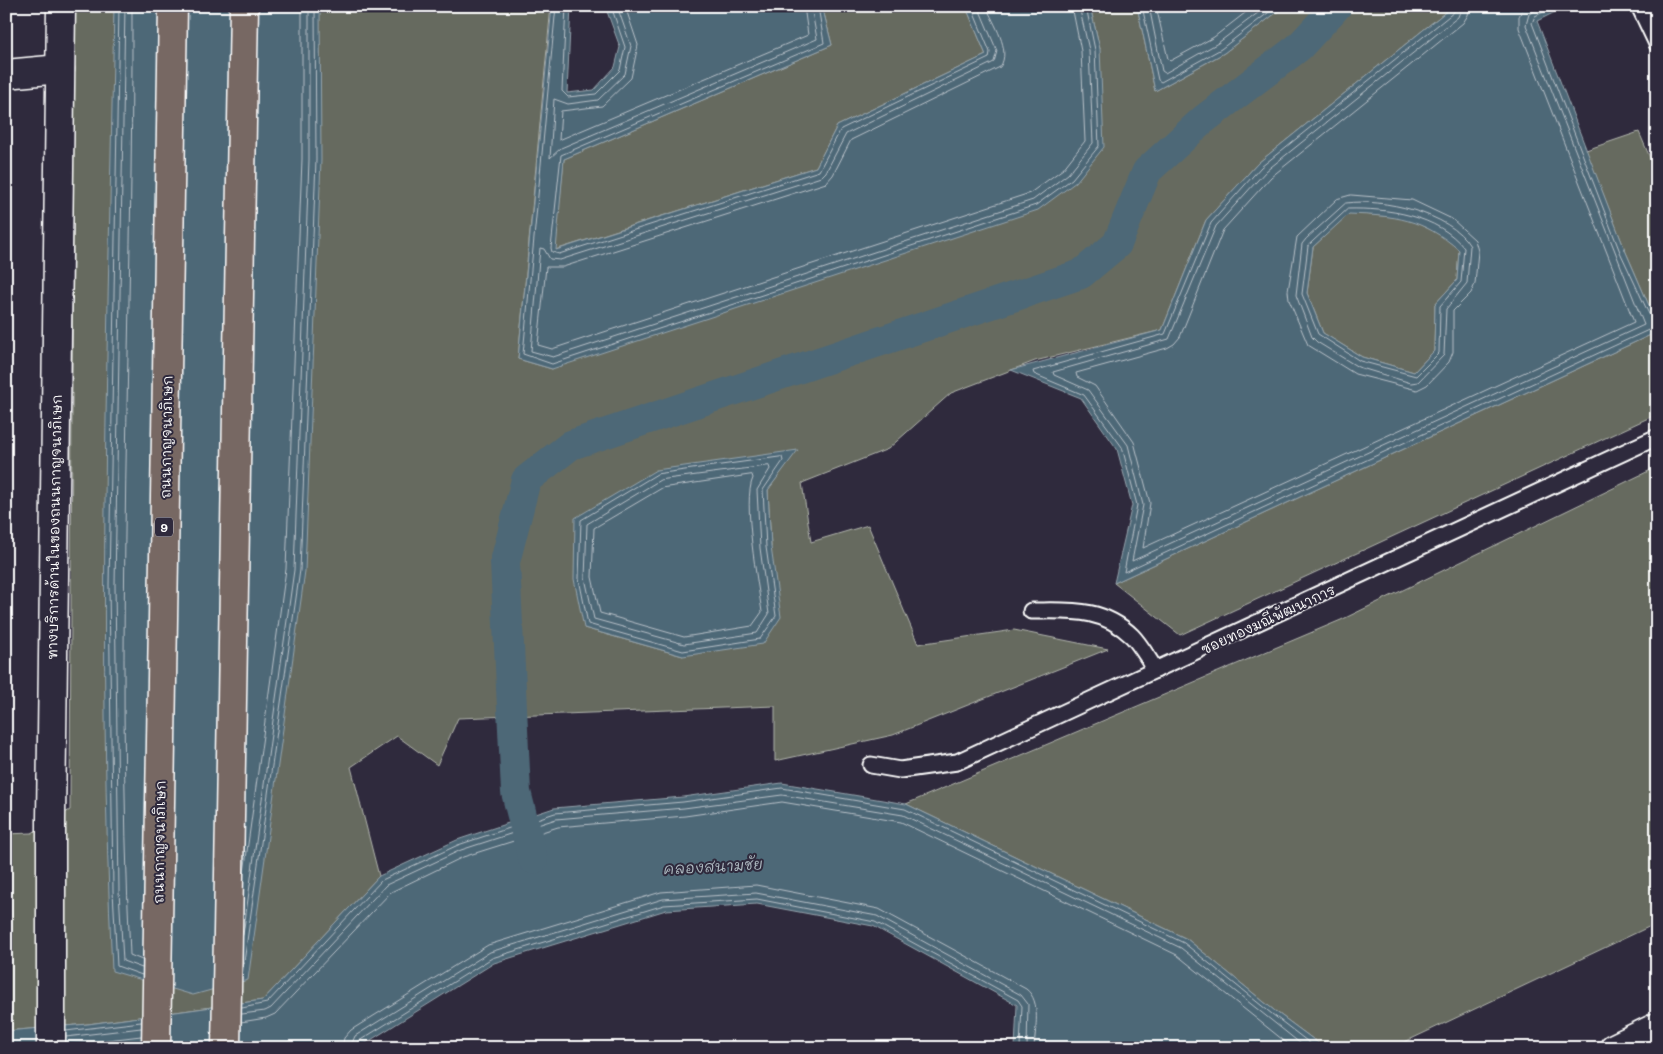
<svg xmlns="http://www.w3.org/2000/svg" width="1663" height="1054" font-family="Mali,'Playpen Sans Thai',sans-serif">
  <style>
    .green { fill: #666b5e; stroke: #b2b5ae; fill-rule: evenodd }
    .water { fill: #4e6777; stroke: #95a4ad; fill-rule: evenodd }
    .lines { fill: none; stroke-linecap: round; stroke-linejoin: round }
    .shore { stroke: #b8c2c9; stroke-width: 1 }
    .canal { stroke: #4e6777; stroke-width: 30 }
    .lane-casing { stroke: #fff; stroke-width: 19 }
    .street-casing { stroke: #fff; stroke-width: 31 }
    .secondary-casing { stroke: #fff; stroke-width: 31 }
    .highway-casing { stroke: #fff; stroke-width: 31 }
    .lane { stroke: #2f2a3d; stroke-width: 15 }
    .street { stroke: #2f2a3d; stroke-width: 28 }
    .secondary { stroke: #2f2a3d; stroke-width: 28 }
    .highway { stroke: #776864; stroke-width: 28 }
    .labels { text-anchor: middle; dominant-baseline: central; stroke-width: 4; stroke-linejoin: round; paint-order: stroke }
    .shield { fill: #2f2a3d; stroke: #c1bfc5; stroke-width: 1 }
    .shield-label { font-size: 12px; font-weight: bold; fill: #fff }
    .street-label { font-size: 14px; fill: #fff; stroke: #2f2a3d }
    .water-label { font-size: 15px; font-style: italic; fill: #afbbc2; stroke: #2f2a3d }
  </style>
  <rect width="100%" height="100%" fill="#2f2a3d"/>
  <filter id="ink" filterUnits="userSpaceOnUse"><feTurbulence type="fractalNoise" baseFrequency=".02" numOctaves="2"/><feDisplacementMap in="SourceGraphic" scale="10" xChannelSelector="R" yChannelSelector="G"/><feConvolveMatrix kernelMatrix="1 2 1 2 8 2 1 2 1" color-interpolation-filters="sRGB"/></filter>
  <g filter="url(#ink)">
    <!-- green -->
    <g class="green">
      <path d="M74 6H551L518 359 552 369 1100 49 1090 6H1137L1155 91 1224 53 1285 6H1453L1258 163 1206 220 1162 330 1035 361 951 393 888 449 802 483 811 542 868 525 918 644 1014 630 1108 649 893 735 775 761V706L458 718 437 765 397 736 351 767 379 876 263 1000 88 1024 6 1031V834L32 833 70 810ZM797 450 768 490 771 547 683 656 584 628Z"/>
      <path d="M822 6H933L935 11 966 7 986 55 837 126 816 167 555 250 564 159 832 45Z"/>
      <path d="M1639 132 1657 174V324L1625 250 1586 150Z"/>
      <path d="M1349 213 1406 218 1442 235 1459 250 1457 280 1435 304 1434 351 1414 372 1362 357 1323 333 1307 293 1313 247Z"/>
      <path d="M1657 332V414L1180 635 1114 583Z"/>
      <path d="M1657 467V923L1392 1048H1325L1275 1011 1187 939 906 804 1341 620Z"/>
    </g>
    <!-- water -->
    <g class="water">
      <path d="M114 6H320L321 160 305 571 248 980 193 995 112 971C97 650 108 328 114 6Z"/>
      <path d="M552 6H571L567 93 594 90 615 67 620 47 605 6H822L832 45 564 159 556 250 816 167 837 126 986 55 966 7 934 11 933 6H1090L1100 49 1104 147 1076 182 1038 210 552 369 518 359Z"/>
      <path d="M1137 6H1285L1224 53 1155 91Z"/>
      <path d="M1453 6H1567L1537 21 1625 250 1657 324V332L1114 583 1132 505 1117 449 1081 398 1011 370 1162 330 1206 220 1258 163ZM1349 214C1396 216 1422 218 1459 250L1457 280 1435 304 1434 351 1414 372 1362 357 1323 333 1307 293 1313 247Z"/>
      <path d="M798 450 768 490 771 547 781 617 763 644 683 656 584 628 574 579 575 518 656 470Z"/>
      <path d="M782 783 906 804 1187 939 1275 1011 1325 1048H1015L1017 1005 873 926 757 904 666 910 494 963 358 1048H6V1031L88 1024 263 1000 379 876 457 840 554 808 683 797Z"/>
    </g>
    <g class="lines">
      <!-- shore -->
      <g class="shore">
        <path d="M119 6 109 585 113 891 117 966 142 975"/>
        <path d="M125 6 115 585 119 891 123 961 142 968"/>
        <path d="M132 6C133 323 115 639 130 955L142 960"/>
        <path d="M556 6 523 354 552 364 1036 205 1072 179 1099 146 1095 50 1086 6"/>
        <path d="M566 6 562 91 568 97 596 94 620 70 625 47 611 6"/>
        <path d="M617 6 631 46 625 74 598 100 568 104 554 99 550 158 561 148 817 39 811 6"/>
        <path d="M625 6 638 45 631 78 602 106 561 111 559 140 808 35 804 6"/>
        <path d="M818 6 824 43 561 155 551 248 552 252 559 254 819 171 841 129 989 58 990 52 971 6"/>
        <path d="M978 6 997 51 994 62 846 134 826 172 821 177 560 260 550 259 544 249 540 248 531 351 553 357 1033 200 1068 174 1093 143 1089 50 1079 6"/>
        <path d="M986 6C993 23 1012 50 1000 67L851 140 833 175 826 183 563 267H546L538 345 552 349 1030 193 1063 169 1085 141 1081 51 1072 6"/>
        <path d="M1142 6 1158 80 1161 82 1221 49 1277 6"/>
        <path d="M1149 6 1162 71 1165 73 1218 43 1267 6"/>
        <path d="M1156 6 1168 59 1170 61 1214 37 1254 6"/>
        <path d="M1456 6 1454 12 1261 167 1211 223 1165 334 1033 371 1034 374 1084 395 1122 447 1137 505 1124 572 1655 327 1620 252 1532 23 1535 16 1556 6"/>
        <path d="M1462 6 1458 17 1266 171 1216 226 1169 339 1053 372 1054 375 1088 390 1128 445 1143 505 1132 561 1644 325 1526 25 1529 14 1542 6"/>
        <path d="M1470 6 1468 15 1463 23 1271 177 1223 230 1180 337 1174 344 1167 348 1076 373 1077 377 1095 386 1134 442 1150 503 1143 548 1634 322 1519 28V16L1525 6"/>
        <path d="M1351 195 1412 200 1452 219 1475 240 1478 251 1475 284 1471 293 1453 311V352L1449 362 1427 385 1417 390 1355 374 1308 345 1289 300 1288 291 1297 237 1337 199Z"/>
        <path d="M1346 203C1381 198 1451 213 1470 246L1467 283 1446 309 1444 355 1418 382 1411 383 1358 367 1317 342 1312 337 1296 295 1302 244 1306 239Z"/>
        <path d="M1348 209C1387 208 1438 215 1464 248L1461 282 1440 306 1439 353 1416 376 1360 361 1318 334 1302 294 1308 246Z"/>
        <path d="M782 457 783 461 763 490 766 547 776 616 760 639 683 651 588 624 579 579 581 520 657 474Z"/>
        <path d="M769 466 770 469 757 490 760 548 769 614 757 633 684 644 594 619 585 578 587 524 660 480Z"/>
        <path d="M752 475 753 478C742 501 758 584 762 612L752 626 684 637 600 613 592 577 594 528 662 488Z"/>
        <path d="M244 873 286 569 302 159V6"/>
        <path d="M243 935 294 570 309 160V6"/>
        <path d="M242 976 300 570 316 160 315 6"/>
        <path d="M242 1008 267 1003 382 880 458 845 555 813 683 802 782 788 905 809 1184 943 1272 1014 1316 1048"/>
        <path d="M242 1014 265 1011 271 1008 386 885 461 850 556 819 684 808 782 795 903 815 1181 948 1306 1048"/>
        <path d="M241 1022 266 1018 275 1014 391 892 463 857 558 827 685 816 782 802 901 822 1177 955 1293 1048"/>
        <path d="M66 1031 141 1022"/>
        <path d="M66 1037 141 1028"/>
        <path d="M66 1045 141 1036"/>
        <path d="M342 1048 344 1038 351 1030 488 945 661 892 756 885 879 909 1026 989C1042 1001 1035 1030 1034 1048"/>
        <path d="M350 1048 355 1036 490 952 663 899 756 893 877 916 1021 995 1028 1004 1027 1048"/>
        <path d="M356 1048 359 1041 492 958 664 905 757 899 875 922 1018 1000 1022 1006 1020 1048"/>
      </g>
      <!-- canal -->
      <path class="canal" d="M533 859 516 792 505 562 526 480 571 445 1081 274 1117 244 1147 171 1203 120 1299 47 1337 6"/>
      <defs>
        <g id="lane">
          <path d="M1639 6 1657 44"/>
          <path d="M1031 611C1069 611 1102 607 1132 636 1141 645 1148 659 1156 670"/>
          <path d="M871 765 900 770 957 762 1657 437"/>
        </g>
        <g id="street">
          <path d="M6 74 60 69"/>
          <path d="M1614 1048 1657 1027"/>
        </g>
        <path id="secondary" d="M51 1048V820L61 6"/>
        <g id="highway">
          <path d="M156 1048 173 6"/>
          <path d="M226 1048 244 6"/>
        </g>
      </defs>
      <!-- lane casing -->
      <use href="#lane" class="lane-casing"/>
      <!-- street casing -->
      <use href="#street" class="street-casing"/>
      <!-- secondary casing -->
      <use href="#secondary" class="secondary-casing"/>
      <!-- highway casing -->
      <use href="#highway" class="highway-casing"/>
      <!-- lane -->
      <use href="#lane" class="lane"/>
      <!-- street -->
      <use href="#street" class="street"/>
      <!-- secondary -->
      <use href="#secondary" class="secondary"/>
      <!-- highway -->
      <use href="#highway" class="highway"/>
    </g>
  </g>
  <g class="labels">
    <!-- shield labels -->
    <rect class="shield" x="155" y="517.5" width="18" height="19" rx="4"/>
    <g class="shield-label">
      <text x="164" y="527">9</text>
    </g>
    <!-- street labels -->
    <g class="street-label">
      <text transform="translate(166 437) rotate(-89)">ถนนกาญจนาภิเษก</text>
      <text transform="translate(54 527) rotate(-89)">ทางบริการด้านในของถนนกาญจนาภิเษก</text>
      <text transform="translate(1268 619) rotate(-25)">ซอยทองมณีพัฒนาการ</text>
      <text transform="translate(159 842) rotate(-89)">ถนนกาญจนาภิเษก</text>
    </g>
    <!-- water labels -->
    <g class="water-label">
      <text transform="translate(713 866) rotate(-3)">คลองสนามชัย</text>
    </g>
  </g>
  <!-- margin -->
  <rect width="1663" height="1054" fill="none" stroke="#2f2a3d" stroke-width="25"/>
  <rect x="12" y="12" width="1638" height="1029" fill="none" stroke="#fff" stroke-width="2" filter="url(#ink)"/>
</svg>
